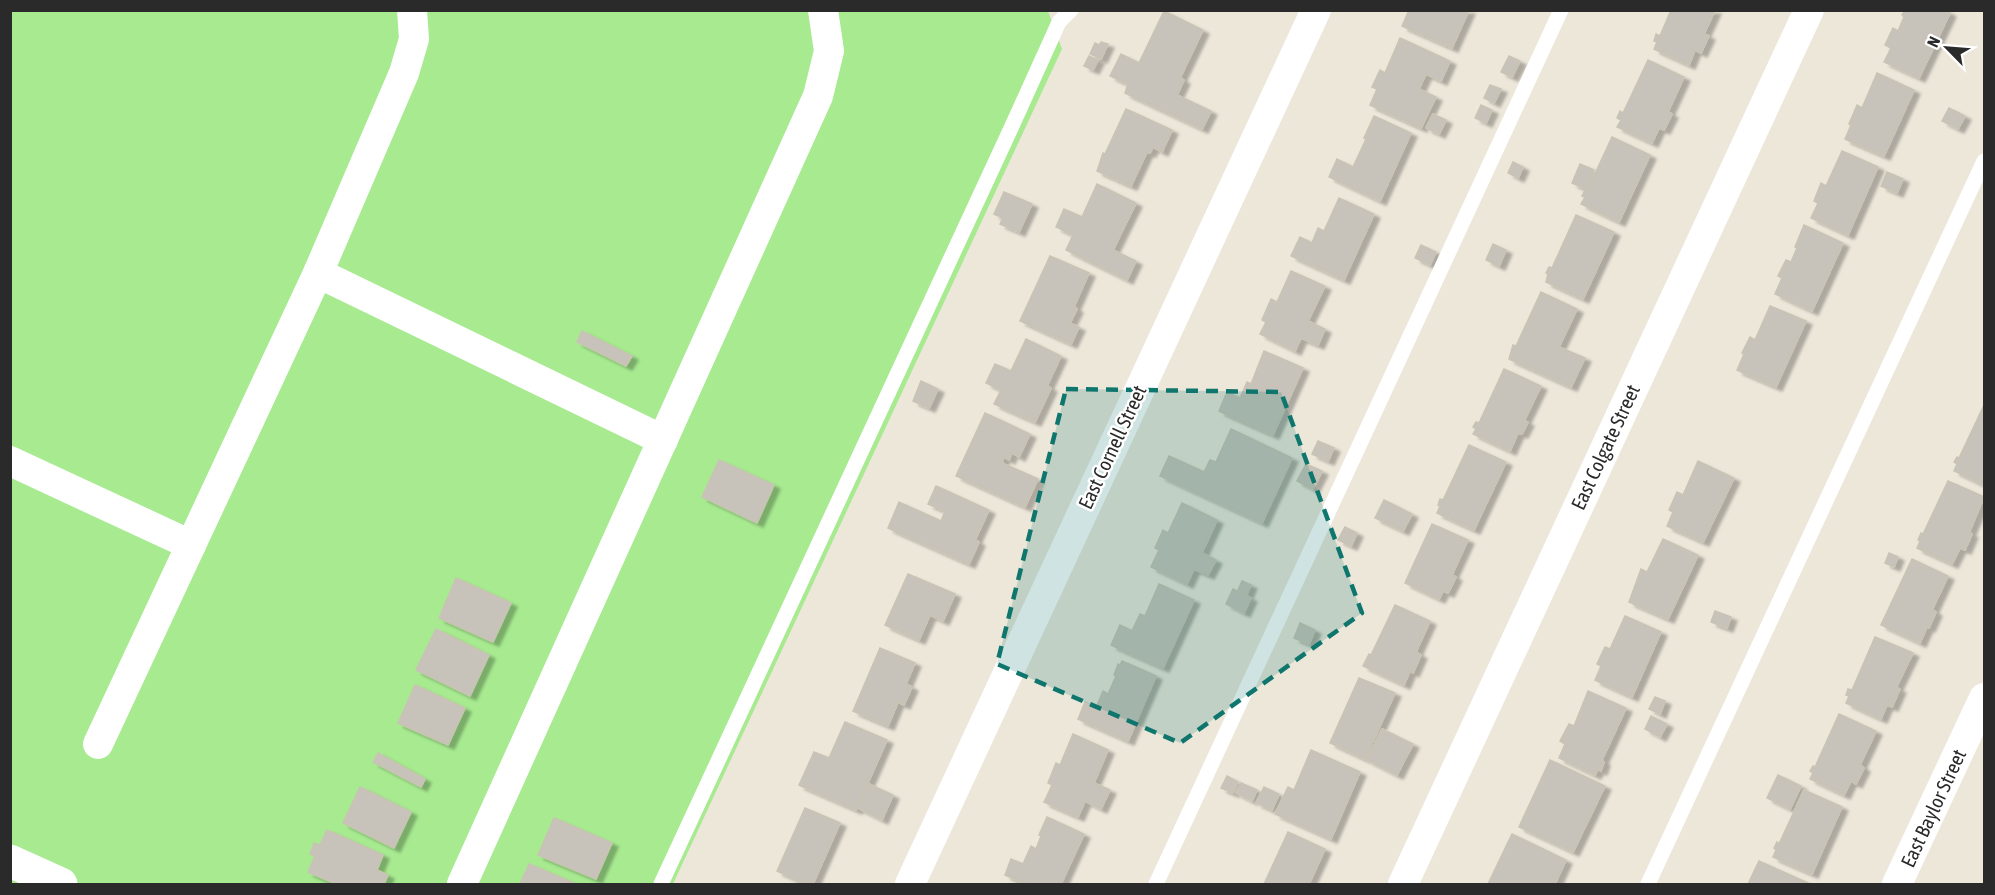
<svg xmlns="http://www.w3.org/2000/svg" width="1995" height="895" font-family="'Asap Condensed',sans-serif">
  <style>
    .green { fill: #a7ea90 }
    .building { fill: #c8c3ba; stroke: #c9c3b3; stroke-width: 1.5; filter: url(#shadow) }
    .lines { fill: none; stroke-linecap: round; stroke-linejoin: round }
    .service { stroke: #fff; stroke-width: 15 }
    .minor { stroke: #fff; stroke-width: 30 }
    .tertiary { stroke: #fff; stroke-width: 33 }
    .marked { fill: #0f766e; fill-opacity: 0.2; stroke: #0f766e; stroke-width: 4.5; stroke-dasharray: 12 8; stroke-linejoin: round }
    .labels { text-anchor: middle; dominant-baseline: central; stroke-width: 5; stroke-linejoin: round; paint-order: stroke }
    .street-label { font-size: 20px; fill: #2a2a2a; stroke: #fff }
  </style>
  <defs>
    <filter id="shadow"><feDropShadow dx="6" dy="4" stdDeviation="1.5" flood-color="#0004"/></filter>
  </defs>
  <rect width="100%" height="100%" fill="#ede7da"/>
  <!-- green -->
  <path class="green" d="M10 11H1048L1062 49 673 884H11Z"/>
  <!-- building -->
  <g class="building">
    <path d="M1409 10H1469L1452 48 1402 26Z"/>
    <path d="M1671 10H1715L1704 34 1709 36 1701 53 1695 50 1689 65 1654 49 1657 42 1654 41 1656 34 1660 36Z"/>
    <path d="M1905 10H1945L1950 13 1919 78 1884 62 1891 48 1885 45 1893 28 1898 31 1904 17 1902 15Z"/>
    <path d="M1164 11 1203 30 1180 78 1184 80 1177 95 1211 111 1202 129 1125 93 1128 84 1110 76 1121 54 1139 63Z"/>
    <path d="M1400 38 1450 61 1441 81 1426 74 1419 89 1436 97 1421 128 1370 105 1377 89 1372 87 1380 70 1385 73Z"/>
    <path d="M1101 42 1108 44 1101 59 1090 54 1095 43 1099 45Z"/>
    <path d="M1089 56 1098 60 1093 70 1084 66Z"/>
    <path d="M1509 56 1520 61 1512 77 1501 72Z"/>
    <path d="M1648 60 1684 77 1668 112 1672 114 1664 130 1659 128 1652 143 1617 127 1621 120 1617 118 1620 111 1623 113Z"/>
    <path d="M1877 73 1914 90 1884 156 1845 139 1851 125 1849 124 1857 105 1862 108Z"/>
    <path d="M1490 85 1501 89 1494 103 1484 98Z"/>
    <path d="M1481 105 1492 110 1486 123 1475 118Z"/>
    <path d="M1949 108 1965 116 1958 129 1942 121Z"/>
    <path d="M1126 109 1172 130 1162 152 1153 147 1150 153 1147 152 1131 186 1097 171 1103 153 1105 154Z"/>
    <path d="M1433 114 1446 120 1439 134 1426 128Z"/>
    <path d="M1374 116 1411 133 1380 201 1329 177 1337 159 1353 167 1366 139 1364 138Z"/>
    <path d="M1612 137 1650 155 1619 222 1581 204 1585 197 1582 196 1585 190 1587 191Z"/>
    <path d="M1842 151 1878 167 1848 235 1811 218 1818 203 1814 201 1821 183 1826 186Z"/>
    <path d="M1513 162 1523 167 1518 178 1508 173Z"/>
    <path d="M1580 164 1594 170 1586 189 1572 183Z"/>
    <path d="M1887 172 1903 179 1897 193 1881 186Z"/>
    <path d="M1097 184 1136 203 1113 250 1136 261 1127 280 1066 250 1073 235 1056 227 1064 209 1082 217Z"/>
    <path d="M1004 192 1032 204 1019 232 1000 224 1003 218 994 214Z"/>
    <path d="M1339 198 1374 214 1344 280 1291 256 1300 237 1312 243 1318 228 1324 231Z"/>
    <path d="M1576 215 1614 232 1583 299 1546 282 1548 274 1546 273 1549 267 1552 268Z"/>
    <path d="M1804 225 1843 243 1812 311 1775 294 1782 278 1778 276 1786 260 1791 262 1797 248 1795 247Z"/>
    <path d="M1493 244 1506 250 1499 266 1486 260Z"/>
    <path d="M1421 245 1436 252 1430 265 1415 258Z"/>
    <path d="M1050 256 1089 273 1074 307 1077 309 1070 323 1079 327 1071 344 1020 321Z"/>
    <path d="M1291 271 1325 286 1308 321 1325 329 1318 345 1301 338 1295 351 1260 334 1266 322 1262 320 1271 299 1277 302Z"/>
    <path d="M1541 292 1577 309 1559 347 1585 358 1571 387 1509 359 1513 345 1516 346Z"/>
    <path d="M1770 306 1806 321 1776 387 1737 370 1744 354 1742 353 1750 337 1755 340Z"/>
    <path d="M582 331 632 356 626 366 577 342Z"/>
    <path d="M1026 339 1061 356 1047 386 1051 388 1035 422 994 404 1001 390 986 383 995 364 1011 371Z"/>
    <path d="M1264 351 1303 368 1273 435 1219 411 1227 392 1240 398 1247 382 1251 384Z"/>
    <path d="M1504 369 1541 386 1524 421 1528 422 1522 434 1518 433 1510 451 1473 434 1476 429 1473 427 1476 422 1479 423Z"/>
    <path d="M921 381 938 389 929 408 913 401Z"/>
    <path d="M1984 405V485L1954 471 1957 464 1954 462 1957 457 1959 458Z"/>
    <path d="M985 413 1030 434 1019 457 1012 453 1009 460 1004 457 1002 463 1038 479 1025 507 956 476Z"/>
    <path d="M1231 429 1292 458 1262 523 1160 476 1169 456 1204 472 1210 460 1216 462Z"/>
    <path d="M1318 441 1334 448 1328 461 1312 454Z"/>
    <path d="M1469 445 1506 462 1474 530 1437 513 1440 506 1438 505 1440 499 1443 500Z"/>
    <path d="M719 460 774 485 757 523 702 497Z"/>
    <path d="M1698 461 1734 478 1703 542 1667 526 1673 512 1669 510 1677 492 1683 495Z"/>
    <path d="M1306 464 1322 471 1313 489 1297 481Z"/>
    <path d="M1948 481 1984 497 1969 533 1972 534 1965 550 1960 548 1952 564 1917 548 1920 541 1918 540 1921 533 1923 534Z"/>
    <path d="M936 486 989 510 975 540 979 542 969 564 888 528 899 502 941 521 945 511 928 504Z"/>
    <path d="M1384 500 1412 514 1403 531 1375 518Z"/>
    <path d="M1182 503 1217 520 1202 553 1216 560 1208 575 1194 569 1187 584 1151 567 1159 550 1155 548 1163 530 1168 533Z"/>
    <path d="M1432 524 1468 540 1452 575 1456 577 1448 593 1443 591 1439 599 1405 583Z"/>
    <path d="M1345 527 1357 533 1351 546 1338 540Z"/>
    <path d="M1663 539 1698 555 1668 619 1629 602 1641 569 1647 572Z"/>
    <path d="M1889 553 1898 557 1894 567 1885 563Z"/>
    <path d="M1912 559 1948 576 1932 610 1936 612 1929 628 1927 627 1920 643 1881 625Z"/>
    <path d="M908 574 955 594 943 621 930 615 919 640 885 625Z"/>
    <path d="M456 578 511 603 493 642 439 618Z"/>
    <path d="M1242 581 1251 585 1247 594 1238 590Z"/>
    <path d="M1159 584 1194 600 1163 668 1111 645 1120 625 1132 631 1140 614 1145 616Z"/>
    <path d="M1233 589 1251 598 1244 613 1226 604Z"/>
    <path d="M1395 605 1430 621 1416 652 1421 655 1413 673 1410 671 1404 685 1363 666 1369 654 1371 655Z"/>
    <path d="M1715 611 1731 617 1727 628 1711 622Z"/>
    <path d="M1625 616 1661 632 1632 697 1595 680 1601 666 1597 664 1605 647 1610 649Z"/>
    <path d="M1300 623 1315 630 1309 644 1294 638Z"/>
    <path d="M436 629 489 655 470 696 416 670Z"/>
    <path d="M1875 637 1913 653 1896 688 1900 689 1892 707 1887 705 1881 719 1846 703 1849 696 1846 695 1848 689 1852 690Z"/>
    <path d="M880 648 915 663 906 684 912 687 904 705 898 702 888 726 853 711Z"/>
    <path d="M1122 661 1156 676 1128 741 1078 719 1085 702 1096 708 1103 691 1108 694 1116 676 1114 675 1118 664 1120 665Z"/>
    <path d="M1359 678 1395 693 1365 759 1330 743Z"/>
    <path d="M415 685 465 708 448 745 398 723Z"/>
    <path d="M1588 691 1626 708 1602 760 1604 762 1601 771 1598 769 1595 775 1559 758 1565 744 1560 741 1569 724 1574 726Z"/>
    <path d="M1655 697 1665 701 1660 714 1649 709Z"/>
    <path d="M1839 714 1876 731 1860 765 1864 768 1856 784 1851 781 1844 795 1810 779 1813 773 1810 771 1813 766 1815 767Z"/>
    <path d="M1651 716 1667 724 1660 737 1645 729Z"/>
    <path d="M845 722 887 740 856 810 799 785 814 752 829 758Z"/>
    <path d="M1382 729 1413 744 1397 775 1367 760Z"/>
    <path d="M1073 734 1108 750 1094 783 1110 790 1101 809 1085 801 1078 817 1044 802 1052 785 1048 783 1056 763 1060 765Z"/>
    <path d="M1311 750 1360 772 1331 839 1275 814 1288 787 1294 790Z"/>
    <path d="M378 753 425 779 421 787 373 762Z"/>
    <path d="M1550 760 1605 786 1573 852 1519 827Z"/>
    <path d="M1778 775 1801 786 1790 809 1767 798Z"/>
    <path d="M1227 776 1238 782 1233 793 1221 788Z"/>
    <path d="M1241 783 1257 790 1252 801 1236 793Z"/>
    <path d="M869 784 893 795 882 820 858 808Z"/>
    <path d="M360 787 411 812 394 848 343 823Z"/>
    <path d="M1264 787 1279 794 1272 810 1256 803Z"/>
    <path d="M1804 790 1842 807 1812 874 1773 857 1776 850 1774 848 1777 842 1779 844Z"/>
    <path d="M805 808 840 823 813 884H807L777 871Z"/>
    <path d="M1047 817 1084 834 1061 884H1027L1005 875 1011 859 1023 864 1031 846 1036 849 1041 836 1039 835Z"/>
    <path d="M554 818 612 843 596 879 538 855Z"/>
    <path d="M327 830 383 855 377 870 388 875 384 884H336L308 872 315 856 310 854 314 843 320 845Z"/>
    <path d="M1288 832 1325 849 1309 884H1264Z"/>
    <path d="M1512 834 1566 860 1555 884H1488Z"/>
    <path d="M1759 861 1810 884H1748Z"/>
    <path d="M529 864 576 884H520Z"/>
  </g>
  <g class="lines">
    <!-- service -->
    <g class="service">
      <path d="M661 884 1012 126 1059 22 1071 10"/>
      <path d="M1156 884 1561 10"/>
      <path d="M1648 884 1984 161"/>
    </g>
    <!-- minor -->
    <g class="minor">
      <path d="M318 273 663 440"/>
      <path d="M10 461 191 545"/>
      <path d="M98 744 318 273 404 73 414 39 412 10"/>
      <path d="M462 884 818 96 829 51 823 10"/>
      <path d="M910 884 1316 10"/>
      <path d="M1403 884 1809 10"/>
      <path d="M1897 884 1984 698"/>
    </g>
    <!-- tertiary -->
    <path class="tertiary" d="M10 861 61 884"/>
  </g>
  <!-- marked area -->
  <path class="marked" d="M1066 389 1281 392 1362 613 1180 743 997 664Z"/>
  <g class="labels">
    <!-- street labels -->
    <g class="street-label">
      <text transform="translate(1112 447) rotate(-65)">East Cornell Street</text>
      <text transform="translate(1605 447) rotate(-65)">East Colgate Street</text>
      <text transform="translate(1933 808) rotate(-65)">East Baylor Street</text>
    </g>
  </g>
  <!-- border -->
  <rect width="1995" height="895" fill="none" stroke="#2a2a2a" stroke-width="24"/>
  <!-- north arrow -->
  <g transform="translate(1947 48) rotate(295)" stroke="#ffffff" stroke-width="4.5" paint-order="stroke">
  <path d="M0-4.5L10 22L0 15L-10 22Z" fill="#2a2a2a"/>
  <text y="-9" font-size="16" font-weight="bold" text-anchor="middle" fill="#2a2a2a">N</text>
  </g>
</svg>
